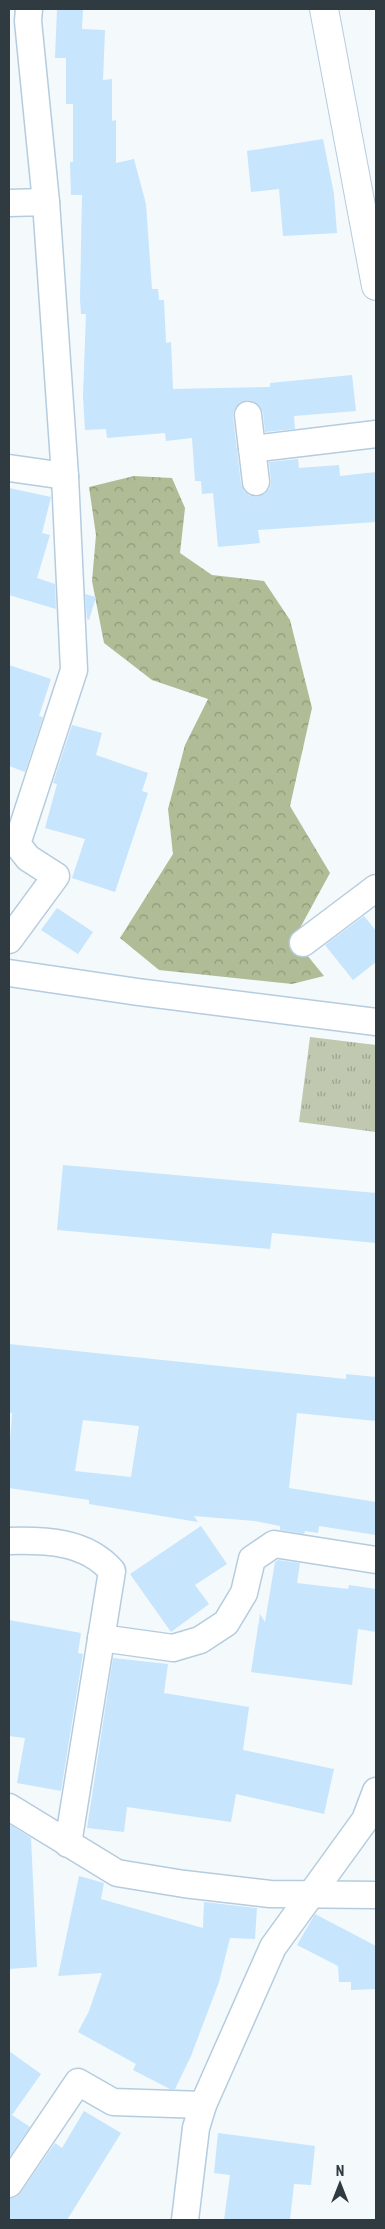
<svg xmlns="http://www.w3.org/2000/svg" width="385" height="2229" font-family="'Roboto Condensed',sans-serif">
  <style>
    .grass { fill: url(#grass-tufts) }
    .forest { fill: url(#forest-crowns) }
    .building { fill: #c7e5fc; fill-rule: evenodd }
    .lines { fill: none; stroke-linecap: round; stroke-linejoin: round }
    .minor-casing { stroke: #b5ccdf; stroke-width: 29 }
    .tertiary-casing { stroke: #b5ccdf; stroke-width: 30 }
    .minor { stroke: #fff; stroke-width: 26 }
    .tertiary { stroke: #fff; stroke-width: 28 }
  </style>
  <defs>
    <pattern id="grass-tufts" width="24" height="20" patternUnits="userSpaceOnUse" patternTransform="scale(1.25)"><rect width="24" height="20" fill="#c0c8b0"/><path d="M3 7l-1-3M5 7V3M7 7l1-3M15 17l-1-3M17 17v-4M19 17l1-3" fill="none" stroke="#9ca391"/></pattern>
    <pattern id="forest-crowns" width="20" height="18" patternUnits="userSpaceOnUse" patternTransform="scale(1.25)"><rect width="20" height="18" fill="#b0bc95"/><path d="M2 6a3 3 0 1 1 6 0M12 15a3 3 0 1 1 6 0" fill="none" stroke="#909a7b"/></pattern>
  </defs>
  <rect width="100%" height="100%" fill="#f4f9fc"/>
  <!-- grass -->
  <path class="grass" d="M310 1037 376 1045V1132L299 1122Z"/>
  <!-- forest -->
  <path class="forest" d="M134 476 172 478 185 508 180 553 212 575 264 581 290 620 312 708 290 806 330 873 294 939 324 976 292 984 159 970 120 938 173 854 168 809 185 745 208 699 152 680 104 643 92 581 96 535 89 487Z"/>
  <!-- building -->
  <g class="building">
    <path d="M57 9H83L82 29 105 30 103 80 112 79V121L116 120V163L134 159 146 204 152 289H158L159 300H164L166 343 171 342 173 389 270 387V383L352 375 356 411 294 416 295 429 265 432 263 413 260 406 253 401 247 400 239 403 234 410 233 417 241 484 244 491 250 496 257 497 265 494 270 488 271 481 269 462 298 459 299 468 339 465 340 476 376 472V522L258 530 260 543 218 547 213 493 202 494 201 481H195L192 438 166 441 165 433 107 438 106 429 85 430 83 396 86 314H81L80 300 82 195H71L70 162H73V104H66V58H55Z"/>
    <path d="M323 139 334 194 337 233 283 236 279 189 251 192 247 151Z"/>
    <path d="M9 488 51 497 42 533 50 535 37 578 55 584 56 609 9 595Z"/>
    <path d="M85 594 96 597 89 620 87 619Z"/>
    <path d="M9 665 51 679 39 716 43 717 25 772 9 766Z"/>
    <path d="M72 725 102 733 96 755 148 773 142 791 148 793 115 892 72 878 85 839 45 828 57 784 53 783Z"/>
    <path d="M57 908 93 932 78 954 41 930Z"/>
    <path d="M364 916 376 931V962L353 980 325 945Z"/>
    <path d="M63 1165 376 1193V1243L272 1233 270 1249 57 1230Z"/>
    <path d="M9 1344 346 1379V1374L376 1377V1421L297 1413 289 1488 376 1502V1535L319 1526 318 1533 305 1531 304 1534 280 1530V1526L255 1521 194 1516 198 1522 89 1504V1500L9 1488V1456L12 1413H9ZM83 1420 139 1426 131 1477 75 1471Z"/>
    <path d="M201 1526 227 1564 195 1585 209 1604 171 1632 130 1574Z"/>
    <path d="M278 1560 300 1563 297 1583 348 1589 349 1585 376 1589V1632L358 1629 352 1685 251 1672 260 1614 265 1622 275 1562Z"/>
    <path d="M9 1620 81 1633 78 1653 83 1654 61 1791 17 1783 25 1738 9 1736Z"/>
    <path d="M113 1658 168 1664 164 1693 249 1707 243 1750 334 1769 324 1814 236 1794 231 1822 127 1807 124 1832 87 1828Z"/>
    <path d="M9 1824 31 1838 37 1967 9 1969Z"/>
    <path d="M79 1876 104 1883 101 1899 203 1928 204 1902 257 1908 255 1939 230 1938 219 1982 191 2056 175 2089H170L133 2070 136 2064 78 2032 89 2011 102 1973 58 1976Z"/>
    <path d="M315 1914 376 1946V1989L351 1990V1982H339L338 1966 297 1945Z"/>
    <path d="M9 2051 41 2074 12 2115 30 2127 9 2158Z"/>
    <path d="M84 2111 121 2133 67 2220H9V2199L16 2197 21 2192 55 2143 62 2148Z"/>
    <path d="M218 2133 315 2146 311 2185 294 2184 290 2220H224L230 2175 214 2173Z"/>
  </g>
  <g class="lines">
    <defs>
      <g id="minor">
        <path d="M29 9 28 21 46 202"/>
        <path d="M9 203 46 202 65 476 74 670 17 844 28 858 56 876 9 940"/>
        <path d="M248 415 256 482"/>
        <path d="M252 449 376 434"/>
        <path d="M9 468 65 476"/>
        <path d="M303 943 376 888"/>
        <path d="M9 973 138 992 376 1022"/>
        <path d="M9 1541C46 1540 86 1541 112 1571L68 1844"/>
        <path d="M101 1638 173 1648 200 1640 226 1623 244 1593 252 1559 274 1544 376 1560"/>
        <path d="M9 1807 117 1873 184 1884 270 1894 376 1895"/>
        <path d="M9 2184 78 2082 113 2102 203 2105"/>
        <path d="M185 2220 196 2128 203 2105 273 1947 365 1820 376 1791"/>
      </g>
      <path id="tertiary" d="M324 9 376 286"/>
    </defs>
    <!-- minor casing -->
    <use href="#minor" class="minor-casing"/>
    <!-- tertiary casing -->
    <use href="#tertiary" class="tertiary-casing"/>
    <!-- minor -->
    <use href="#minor" class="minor"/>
    <!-- tertiary -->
    <use href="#tertiary" class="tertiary"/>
  </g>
  <!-- border -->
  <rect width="385" height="2229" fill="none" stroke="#303a41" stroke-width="20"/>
  <!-- north arrow -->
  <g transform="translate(340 2184)" stroke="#f4f9fc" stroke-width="4" paint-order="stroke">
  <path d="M0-4L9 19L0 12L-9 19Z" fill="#303a41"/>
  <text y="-8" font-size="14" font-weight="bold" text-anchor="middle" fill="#303a41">N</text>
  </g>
</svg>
